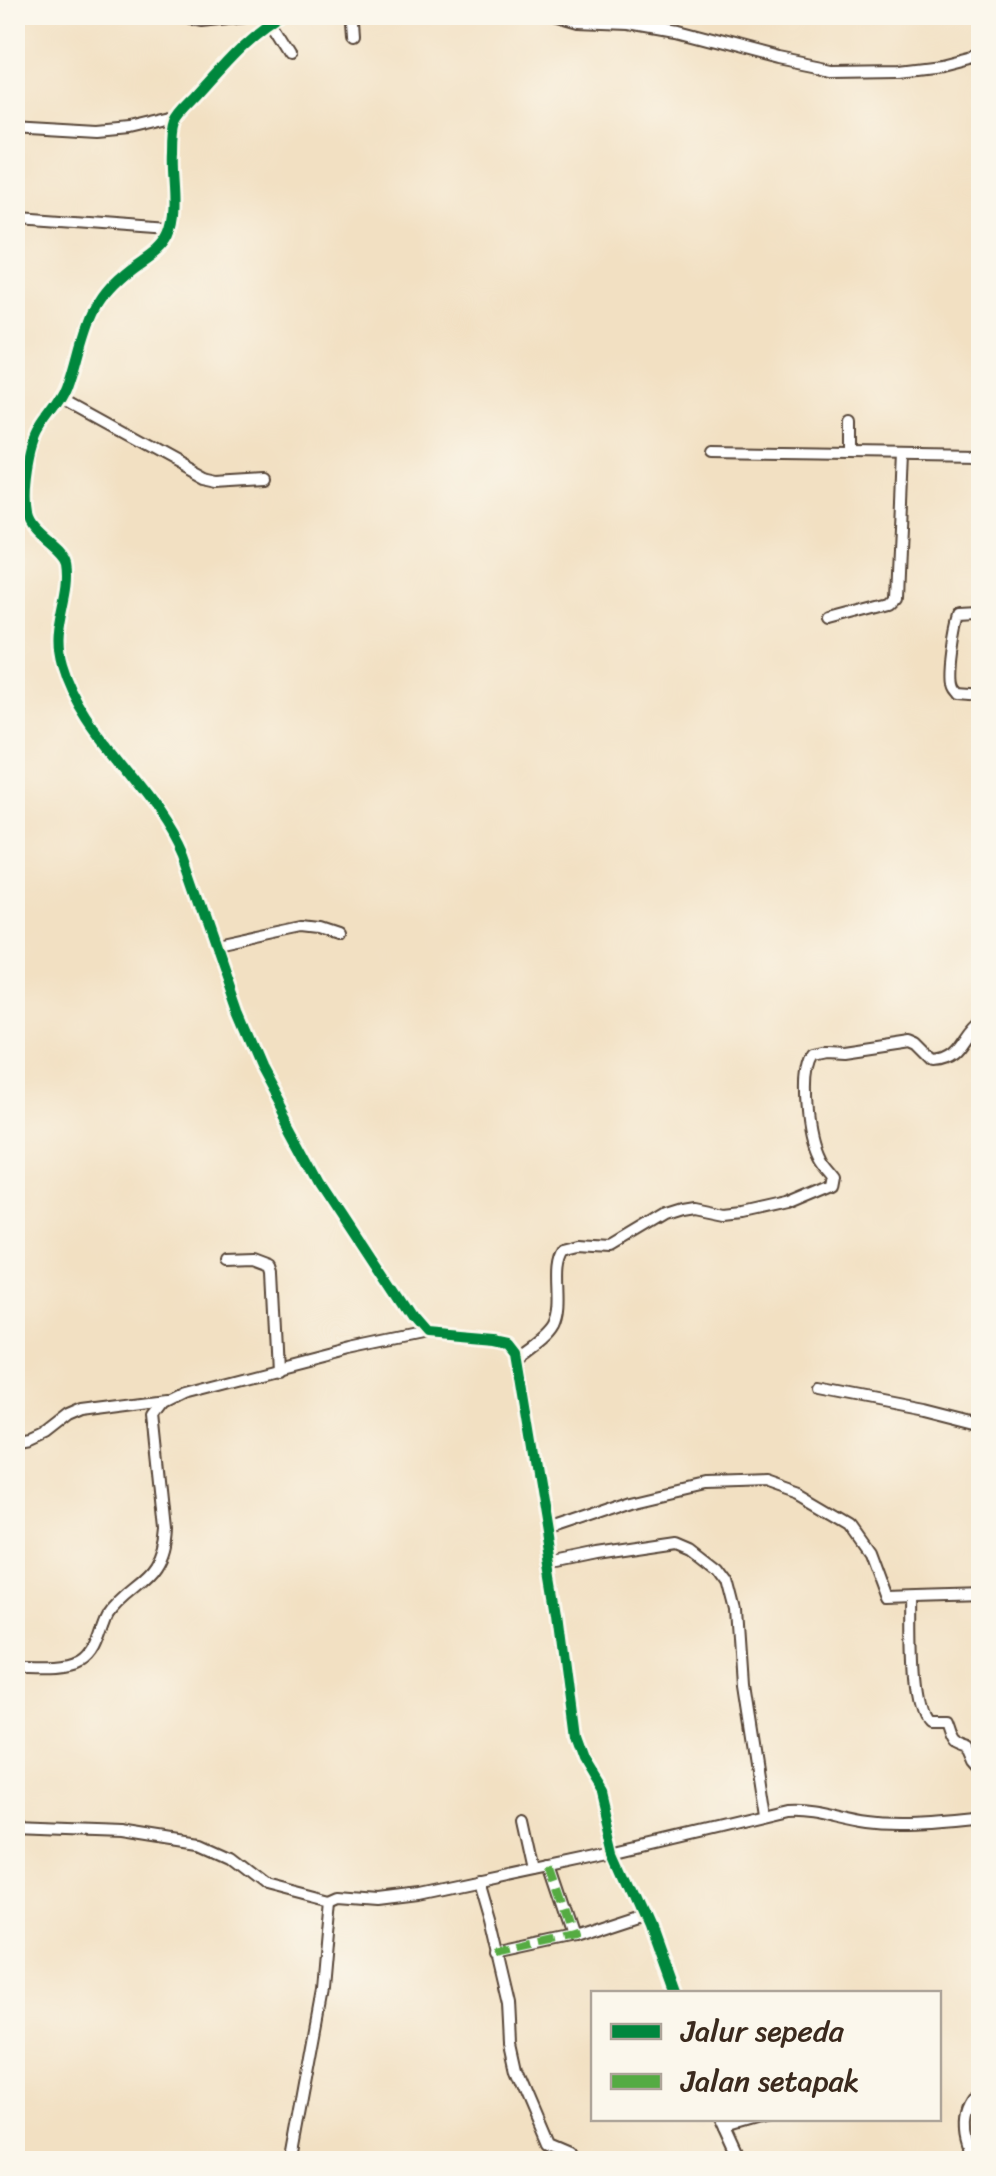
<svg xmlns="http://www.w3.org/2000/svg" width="996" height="2176" font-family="Sriracha,sans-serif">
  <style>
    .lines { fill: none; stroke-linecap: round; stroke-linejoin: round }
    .minor-casing { stroke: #564537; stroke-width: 14 }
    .minor { stroke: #fff; stroke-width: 10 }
    .quiet { stroke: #55ab43; stroke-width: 8; stroke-dasharray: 15 8; stroke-linecap: butt }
    .cycleway-casing { stroke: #fbf7ec; stroke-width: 16 }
    .cycleway { stroke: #00873e; stroke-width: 10 }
  </style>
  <rect width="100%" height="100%" fill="#fbf7ec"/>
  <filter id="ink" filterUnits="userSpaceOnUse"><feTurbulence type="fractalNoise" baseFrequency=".01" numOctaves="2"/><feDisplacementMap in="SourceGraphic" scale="20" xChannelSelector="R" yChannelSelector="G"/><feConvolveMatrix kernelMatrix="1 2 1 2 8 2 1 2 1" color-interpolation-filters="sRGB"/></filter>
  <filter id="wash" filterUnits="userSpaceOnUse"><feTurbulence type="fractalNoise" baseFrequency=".0048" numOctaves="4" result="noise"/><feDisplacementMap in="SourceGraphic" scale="40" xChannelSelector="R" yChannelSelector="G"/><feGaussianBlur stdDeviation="2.25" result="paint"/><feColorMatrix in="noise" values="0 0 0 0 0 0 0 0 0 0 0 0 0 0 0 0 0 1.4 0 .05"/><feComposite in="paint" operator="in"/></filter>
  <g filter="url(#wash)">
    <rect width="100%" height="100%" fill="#f2e0c2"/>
  </g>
  <g filter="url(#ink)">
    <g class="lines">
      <defs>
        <g id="minor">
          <path d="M183 12 191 19 201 21 264 14"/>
          <path d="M290 12C251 33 224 66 195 98 189 104 179 113 176 121 173 129 173 142 173 151 171 177 180 209 169 234 161 251 145 258 131 269 117 280 103 293 96 308 83 334 80 361 70 388 64 405 51 417 42 432 31 449 25 494 29 514 33 534 63 545 66 560 72 595 49 624 61 665 82 739 152 786 182 856L236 1012 259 1066 321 1181 411 1318 424 1333 494 1339 508 1342 515 1351 558 1612 574 1737 582 1759 602 1792 616 1852 648 1924 673 1994"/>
          <path d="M351 12 353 39"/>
          <path d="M544 12 579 22 629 24 674 32 777 59 831 70 900 69 941 64 984 53"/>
          <path d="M267 18 290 55"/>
          <path d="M12 128 98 133 129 130 176 119"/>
          <path d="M21 218 171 229"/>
          <path d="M64 401 204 478 218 481 268 478"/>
          <path d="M711 451 984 455"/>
          <path d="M852 453V422"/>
          <path d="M984 610 979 613 960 614C956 626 948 672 953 683 954 686 957 688 958 690L984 692"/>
          <path d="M831 620 891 604 896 599 902 454"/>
          <path d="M215 947 303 928 320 930 338 936"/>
          <path d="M224 1259 253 1258 269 1264 271 1270 276 1369"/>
          <path d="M517 1357C528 1348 547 1337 554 1324 565 1301 551 1271 564 1251L580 1247 612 1249 667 1216 683 1211 695 1209 724 1215 742 1213 786 1203 831 1184 833 1173C828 1166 821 1160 818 1153 807 1131 800 1074 813 1054L827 1051 844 1052 911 1042 918 1045 934 1061C964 1059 962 1034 984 1019"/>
          <path d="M822 1389 925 1409 984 1424"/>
          <path d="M12 1444 28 1441 43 1434 66 1416 80 1410 166 1399"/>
          <path d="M544 1531 633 1501 705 1484 763 1482 797 1494 848 1524 867 1551 884 1597 984 1594"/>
          <path d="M549 1563 597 1553 679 1541 693 1547 720 1568 729 1580 737 1611 742 1685 762 1815"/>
          <path d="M914 1597C915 1625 911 1705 928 1722H946C953 1740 949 1742 969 1748L976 1764 984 1773"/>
          <path d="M12 1667C32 1666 67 1671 84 1661 100 1652 102 1628 110 1613 121 1595 144 1586 155 1568 163 1556 165 1544 166 1530L154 1414 163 1402 183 1392 348 1349 424 1333"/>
          <path d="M524 1819 535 1869"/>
          <path d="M12 1827 125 1831 201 1843 230 1856 265 1883 330 1900 339 1896 378 1899 418 1894 616 1852 788 1811C818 1809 843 1820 873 1824 909 1829 947 1823 984 1820"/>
          <path d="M549 1866 573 1937"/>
          <path d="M477 1881 488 1919 508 2004 510 2043 516 2070 547 2143 568 2152 572 2164"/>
          <path d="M495 1954 573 1937 643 1914"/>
          <path d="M722 2118 743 2164"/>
          <path d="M728 2131 773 2118"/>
          <path d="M290 2164 322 1990 330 1900"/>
          <path d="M974 2164C959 2136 956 2109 984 2089"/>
        </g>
      </defs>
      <!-- minor casing -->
      <use href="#minor" class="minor-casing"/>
      <!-- minor -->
      <use href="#minor" class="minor"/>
      <!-- quiet -->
      <path class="quiet" d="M495 1954 573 1937 549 1866"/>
      <defs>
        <path id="cycleway" d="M290 12C251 33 224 66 195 98 189 104 179 113 176 121 173 129 173 142 173 151 171 177 180 209 169 234 161 251 145 258 131 269 117 280 103 293 96 308 83 334 80 361 70 388 64 405 51 417 42 432 31 449 25 494 29 514 33 534 63 545 66 560 72 595 49 624 61 665 82 739 152 786 182 856L236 1012 259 1066 321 1181 411 1318 424 1333 494 1339 508 1342 515 1351 558 1612 574 1737 582 1759 602 1792 616 1852 648 1924 673 1994"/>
      </defs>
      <!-- cycleway casing -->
      <use href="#cycleway" class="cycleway-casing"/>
      <!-- cycleway -->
      <use href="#cycleway" class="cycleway"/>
    </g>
  </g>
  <!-- margin -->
  <rect width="996" height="2176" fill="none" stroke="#fbf7ec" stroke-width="50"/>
  <!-- legend -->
  <rect x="591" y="1991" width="350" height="130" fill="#fbf7ec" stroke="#aea59a" stroke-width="2.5"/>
  <rect x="611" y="2024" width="50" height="15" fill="#00873e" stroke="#aea59a" stroke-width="2.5"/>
  <text x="681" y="2041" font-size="30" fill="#3b2a1e">Jalur sepeda</text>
  <rect x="611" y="2074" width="50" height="15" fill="#55ab43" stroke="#aea59a" stroke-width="2.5"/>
  <text x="681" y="2091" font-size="30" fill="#3b2a1e">Jalan setapak</text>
</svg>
